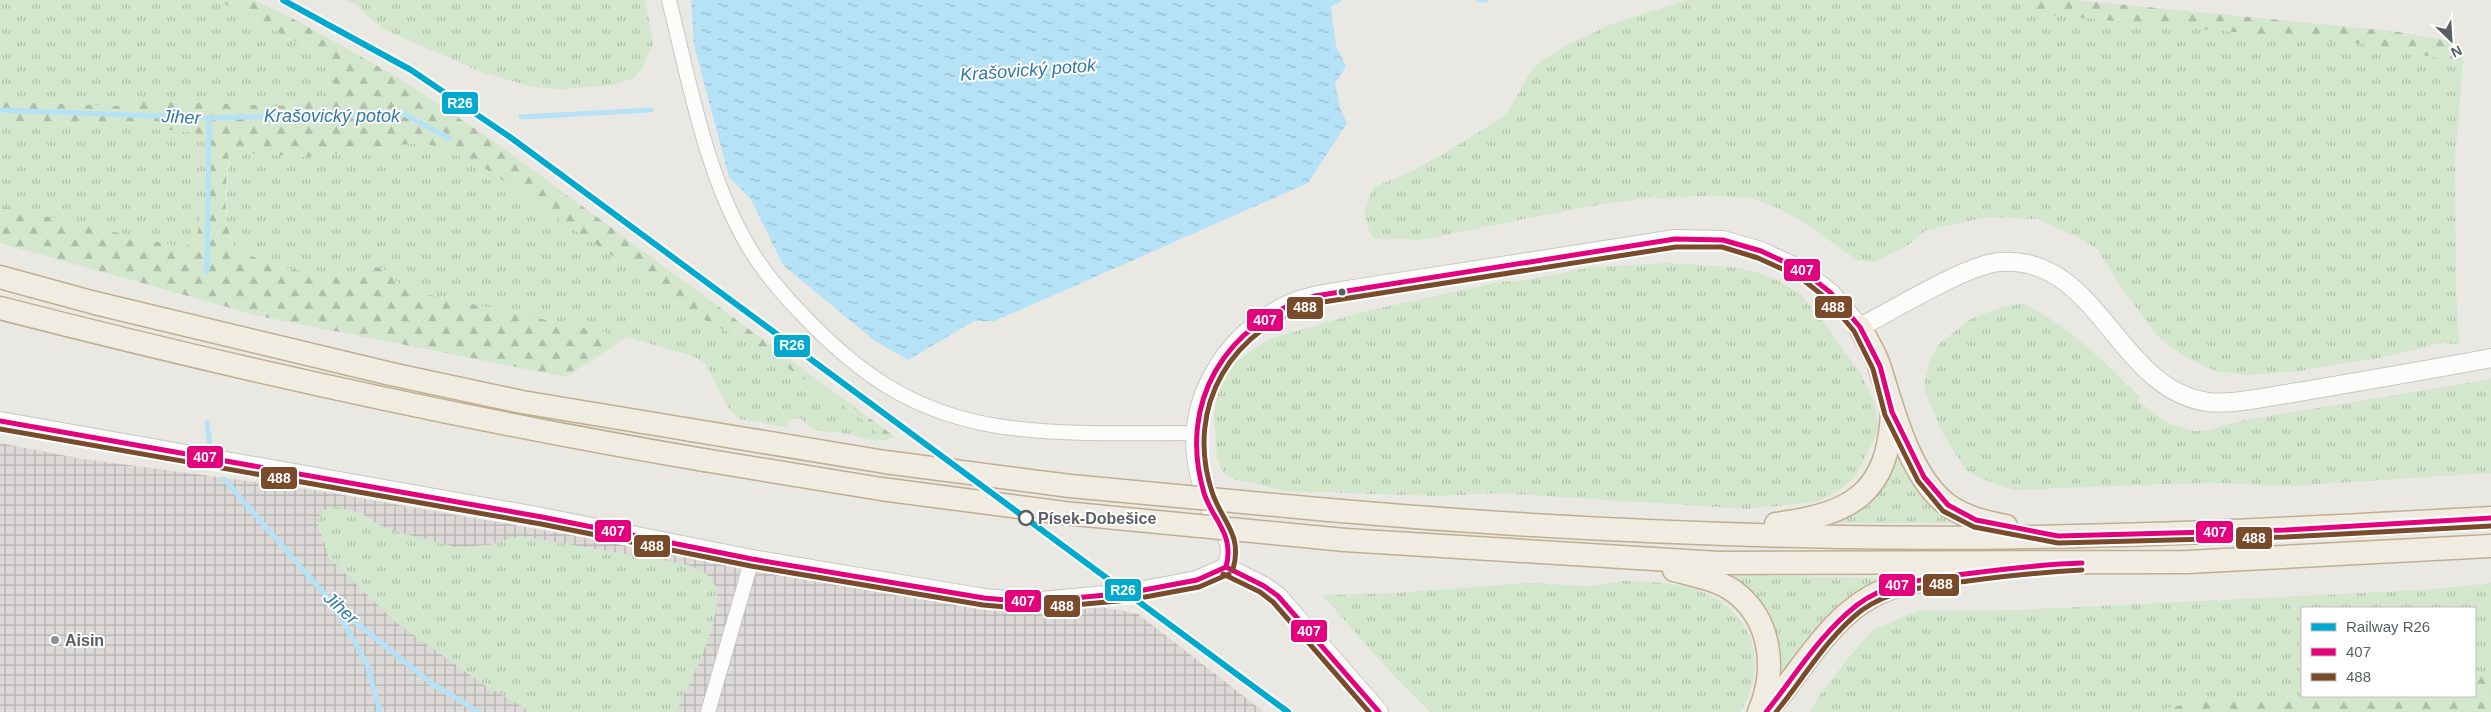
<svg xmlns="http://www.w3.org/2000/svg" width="2491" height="712" font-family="Arial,sans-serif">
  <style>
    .industrial { fill: url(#industrial-grid) }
    .grass { fill: url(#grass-tufts) }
    .forest { fill: url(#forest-firs) }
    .water { fill: url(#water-ripples) }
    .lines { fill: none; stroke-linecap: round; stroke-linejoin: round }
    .stream { stroke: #b5e2f7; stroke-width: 5 }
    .minor-casing { stroke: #c6c7c6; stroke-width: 16 }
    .tertiary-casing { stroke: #c6c7c6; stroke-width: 20 }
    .trunk-casing { stroke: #c1ad90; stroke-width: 25 }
    .minor { stroke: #fcfcfb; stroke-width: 14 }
    .tertiary { stroke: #fcfcfb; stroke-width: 18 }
    .trunk { stroke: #f0ece2; stroke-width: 22 }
    .trunk-bridge-casing { stroke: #c1ad90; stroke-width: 25; stroke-linecap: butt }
    .trunk-bridge { stroke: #f0ece2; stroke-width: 22 }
    .bus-1-casing { stroke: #fff; stroke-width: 9 }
    .bus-2-casing { stroke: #fff; stroke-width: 9 }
    .bus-1 { stroke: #e5007d; stroke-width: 5 }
    .bus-2 { stroke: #7a4b2a; stroke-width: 5 }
    .rail-1-casing { stroke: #fff; stroke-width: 10 }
    .rail-1 { stroke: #00a9ce; stroke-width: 6 }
    .bus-dot { fill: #595e62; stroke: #fff; stroke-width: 2 }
    .stop-dot { fill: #fff; stroke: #595e62; stroke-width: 2.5 }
    .poi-dot { fill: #8c8e8f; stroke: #fff; stroke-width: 2 }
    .labels { text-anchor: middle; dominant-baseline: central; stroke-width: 4; stroke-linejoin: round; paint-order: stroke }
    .stop-label { font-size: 16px; font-weight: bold; fill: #595e62; stroke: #fff; text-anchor: start }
    .poi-label { font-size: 16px; font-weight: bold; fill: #595e62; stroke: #fff; text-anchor: start }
    .water-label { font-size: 18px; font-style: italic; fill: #3377a3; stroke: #fff }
    .line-badge { stroke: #fff; stroke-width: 2 }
    .badge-label { font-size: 14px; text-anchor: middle; font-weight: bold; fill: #fff }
  </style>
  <defs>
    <pattern id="industrial-grid" width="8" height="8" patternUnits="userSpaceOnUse" patternTransform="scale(1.25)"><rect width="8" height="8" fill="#dcd9d6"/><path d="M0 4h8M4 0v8" fill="none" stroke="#b5b3b1"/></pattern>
    <pattern id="grass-tufts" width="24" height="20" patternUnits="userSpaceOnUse" patternTransform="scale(1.25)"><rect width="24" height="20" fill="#d3e7cd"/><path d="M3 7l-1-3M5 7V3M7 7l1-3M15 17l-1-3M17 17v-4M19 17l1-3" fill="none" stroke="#aebeaa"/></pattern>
    <pattern id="forest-firs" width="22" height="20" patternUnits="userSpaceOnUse" patternTransform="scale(1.25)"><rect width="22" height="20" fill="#d3e7cd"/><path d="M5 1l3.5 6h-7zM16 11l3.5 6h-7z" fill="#aebeaa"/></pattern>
    <pattern id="water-ripples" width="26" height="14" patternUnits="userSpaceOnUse" patternTransform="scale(1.25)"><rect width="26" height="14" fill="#b5e2f7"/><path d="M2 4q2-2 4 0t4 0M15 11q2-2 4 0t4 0" fill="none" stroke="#96bacb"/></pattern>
  </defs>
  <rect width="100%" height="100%" fill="#eae8e3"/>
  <!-- industrial -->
  <path class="industrial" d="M0 443 77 458 320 491 981 607 1047 610 1096 606 1138 614 1264 712H0Z"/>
  <!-- grass -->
  <g class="grass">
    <path d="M0 0H217L308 48 336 72 333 86 324 98 280 106 140 100 121 106 0 102Z"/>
    <path d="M346 0H645L653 44 641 70 633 78 613 85 561 89 533 87 484 73 383 29 355 4Z"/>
    <path d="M1687 0H2021L2024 8 2365 44 2463 63 2455 161 2456 291 2459 344 2442 343 2385 357 2299 371 2251 375 2215 371 2189 359 2160 339 2124 291 2098 250 2080 238 2037 219 1988 217 1927 230 1908 245 1874 262 1857 260 1806 224 1780 209 1747 197 1696 196 1655 199 1656 193 1653 197 1585 207 1420 240 1373 238C1361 217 1364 208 1374 187L1408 173 1452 149 1507 114 1530 72 1542 60 1569 44 1612 24Z"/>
    <path d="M0 121 111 123 196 133 205 138 206 191 197 235 185 248 0 206Z"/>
    <path d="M417 143 437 146 480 165 626 265 685 310 755 346 856 414 885 440C868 442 862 437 847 434 826 430 818 436 800 418L790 420 785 427 739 419 728 407 705 363 693 356 627 337 406 290 383 269 368 265 342 278 277 267 235 249 226 222 229 152 306 157Z"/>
    <path d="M1668 263 1733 267 1756 272 1777 280 1800 294 1817 313 1860 373 1874 401 1879 430 1854 478 1838 491 1816 502 1747 509 1501 493 1438 496 1286 491 1233 479 1224 474 1217 458 1214 414 1219 387 1237 361 1267 340 1362 312 1500 282 1520 281 1592 267Z"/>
    <path d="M2023 303C2069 326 2105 362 2141 398L2136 400 2170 424 2194 431H2204L2245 420 2491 379V473L2289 486 2221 483 2168 484 2014 490 1980 478 1966 470 1943 434 1925 392 1924 382 1931 358 1939 344 1970 319 2000 308Z"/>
    <path d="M1898 439 1964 523H1832Z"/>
    <path d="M336 507 361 513 383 527 402 533 455 547 489 545 520 536 684 564C697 568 709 572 715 585 727 610 688 688 676 712H531L484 685 394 621 329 558 317 522 323 510Z"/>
    <path d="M1725 575 1884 578 1863 590 1779 685Z"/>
    <path d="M1624 581C1651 582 1682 582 1707 594 1757 618 1767 667 1740 712H1430L1395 677 1322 595 1396 593 1527 583 1590 586Z"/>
    <path d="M2491 583V671L2475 675V608H2302V695L2241 701 2194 702 2152 712H1810L1819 696 1849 657 1873 630 1917 611 2016 610 2423 590Z"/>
  </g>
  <!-- forest -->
  <g class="forest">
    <path d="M217 0H255L303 24 404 81 502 147 895 437 885 440 856 414 755 346 685 310 626 265 480 165 437 146 417 143 306 157 229 152C226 183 221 221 235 249L277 267 342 278 368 265 383 269 406 290 627 337 566 377 259 316 0 243V206L185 248 197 235 206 191 205 139 196 133 111 123 0 121V102L121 106 140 100 280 106 324 98 333 86 335 72 308 48Z"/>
    <path d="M2021 0H2074L2392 31 2456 42 2464 63 2365 44 2039 14 2024 8Z"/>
    <path d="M2491 671V712H2152L2194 702 2241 701 2302 695 2475 696V675Z"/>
  </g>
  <!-- water -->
  <path class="water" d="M691 0H1330L1336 46 1346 66 1335 84 1340 108 1347 123 1308 183 995 321H974L908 360 875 341 783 265 750 198 729 177 694 45Z"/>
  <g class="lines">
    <!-- stream -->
    <g class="stream">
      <path d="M1479 0H1486"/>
      <path d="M1323 7 1339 0"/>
      <path d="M0 110 209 118 207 272"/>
      <path d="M521 117 651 110"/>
      <path d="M209 118 402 113 449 138"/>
      <path d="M207 423 210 445"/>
      <path d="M224 479 333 604 431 683 479 712"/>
      <path d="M335 608 367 664 380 712"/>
    </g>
    <defs>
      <g id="minor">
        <path d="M669 0C689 80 705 172 747 244 761 269 780 291 799 311 857 373 912 412 997 426 1063 436 1130 433 1196 433"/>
        <path d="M708 712 752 559"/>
      </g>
      <g id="tertiary">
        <path d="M0 421 542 517 752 559 984 598 1030 602 1128 593 1197 580 1226 567"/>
        <path d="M1226 567C1236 543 1225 536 1214 516 1207 503 1202 487 1199 473 1183 405 1222 340 1281 308 1302 296 1330 293 1354 289L1675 239 1723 240 1761 251 1802 270 1831 293 1860 327C1894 310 1965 265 2000 262 2099 255 2117 390 2208 402 2233 405 2272 396 2298 392 2362 381 2427 370 2491 358"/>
        <path d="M1226 567 1264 586 1278 596 1379 712"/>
      </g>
      <g id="trunk">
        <path d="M0 277 95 303 391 374 522 402 691 430"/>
        <path d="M0 308C233 368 467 420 704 460"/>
        <path d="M1860 327C1867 341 1876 354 1880 368 1894 412 1910 478 1949 506 1967 518 1985 522 2006 526"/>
        <path d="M1329 510C1500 525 1671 534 1842 537 2059 541 2275 530 2491 518"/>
        <path d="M1776 524C1851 514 1888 494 1892 413"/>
        <path d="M1345 540 1719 563 2187 562 2491 546"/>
        <path d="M1674 570C1693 575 1715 579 1732 590 1772 618 1777 670 1759 712"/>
        <path d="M1766 712C1805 667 1833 607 1893 587 1914 580 1936 578 1957 575"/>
      </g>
    </defs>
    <!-- minor casing -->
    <use href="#minor" class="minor-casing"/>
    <!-- tertiary casing -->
    <use href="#tertiary" class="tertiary-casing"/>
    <!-- trunk casing -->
    <use href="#trunk" class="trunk-casing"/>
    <!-- minor -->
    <use href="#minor" class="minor"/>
    <!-- tertiary -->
    <use href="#tertiary" class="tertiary"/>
    <!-- trunk -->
    <use href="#trunk" class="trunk"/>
    <defs>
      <g id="trunk-bridge">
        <path d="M691 430 885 462 1070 486 1329 510"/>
        <path d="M704 460 881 489 1064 513 1345 540"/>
      </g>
    </defs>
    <!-- trunk-bridge casing -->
    <use href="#trunk-bridge" class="trunk-bridge-casing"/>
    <!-- trunk-bridge -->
    <use href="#trunk-bridge" class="trunk-bridge"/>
    <defs>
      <g id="bus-1">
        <path d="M0 421 542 517 752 559 984 598 1030 602 1128 593 1197 580 1226 567"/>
        <path d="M1226 567C1235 534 1213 521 1204 493 1177 402 1226 322 1315 296L1675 239 1723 240 1761 251 1802 270 1831 293 1860 327 1880 366 1892 412 1924 477 1948 505 1976 520 2058 536 2285 530 2491 518"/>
        <path d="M1226 567 1264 586 1278 596 1379 712"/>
        <path d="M1766 712C1795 676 1820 634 1857 605 1888 581 1928 579 1965 574 2004 569 2043 564 2082 563"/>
      </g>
      <g id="bus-2">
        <path d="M0 429 541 524 751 566 983 605 1030 609 1129 600 1199 587 1229 574"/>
        <path d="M1233 569C1243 534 1222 522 1212 492 1184 405 1232 328 1317 303L1676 247H1722L1758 258 1798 276 1826 298 1854 331 1873 369 1885 415 1918 481 1943 511 1974 527 2058 543 2285 537 2491 526"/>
        <path d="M1223 574 1260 592 1273 602 1369 712"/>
        <path d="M1776 712C1804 678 1827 637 1862 610 1893 588 1932 586 1968 581 2006 576 2044 572 2082 570"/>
      </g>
    </defs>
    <!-- bus-1 casing -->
    <use href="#bus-1" class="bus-1-casing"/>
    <!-- bus-2 casing -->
    <use href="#bus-2" class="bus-2-casing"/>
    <!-- bus-1 -->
    <use href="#bus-1" class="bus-1"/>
    <!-- bus-2 -->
    <use href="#bus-2" class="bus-2"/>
    <defs>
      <path id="rail-1" d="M283 0 411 70 510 137 1288 712"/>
    </defs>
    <!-- rail-1 casing -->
    <use href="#rail-1" class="rail-1-casing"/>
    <!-- rail-1 -->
    <use href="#rail-1" class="rail-1"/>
  </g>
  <!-- markers -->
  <circle class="bus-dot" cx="1342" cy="292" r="4.5"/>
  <circle class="stop-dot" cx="1026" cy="518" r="7"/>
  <circle class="poi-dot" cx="55" cy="640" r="5"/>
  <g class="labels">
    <!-- stop labels -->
    <g class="stop-label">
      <text x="1038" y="518">Písek-Dobešice</text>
    </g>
    <!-- poi labels -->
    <g class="poi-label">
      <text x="65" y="640">Aisin</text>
    </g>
    <!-- water labels -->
    <g class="water-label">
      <text transform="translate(1028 70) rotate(-4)">Krašovický potok</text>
      <text x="332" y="116">Krašovický potok</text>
      <text transform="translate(181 117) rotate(3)">Jiher</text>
      <text transform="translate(341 608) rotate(42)">Jiher</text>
    </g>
  </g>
  <g class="line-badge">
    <rect x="441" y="91" width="38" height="24" rx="5" fill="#00a9ce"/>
    <rect x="1783" y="258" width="38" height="24" rx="5" fill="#e5007d"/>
    <rect x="1814" y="295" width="39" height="24" rx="5" fill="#7a4b2a"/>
    <rect x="1286" y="296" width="38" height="24" rx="5" fill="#7a4b2a"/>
    <rect x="1246" y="308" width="38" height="24" rx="5" fill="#e5007d"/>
    <rect x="773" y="334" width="38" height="24" rx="5" fill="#00a9ce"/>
    <rect x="186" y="445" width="38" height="24" rx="5" fill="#e5007d"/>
    <rect x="260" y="466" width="38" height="24" rx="5" fill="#7a4b2a"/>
    <rect x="594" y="519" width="38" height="24" rx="5" fill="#e5007d"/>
    <rect x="2195" y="520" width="39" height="24" rx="5" fill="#e5007d"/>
    <rect x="2235" y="526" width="38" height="24" rx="5" fill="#7a4b2a"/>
    <rect x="633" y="534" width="38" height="24" rx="5" fill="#7a4b2a"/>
    <rect x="1922" y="573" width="38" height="24" rx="5" fill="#7a4b2a"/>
    <rect x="1878" y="573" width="38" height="24" rx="5" fill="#e5007d"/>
    <rect x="1104" y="578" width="38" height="24" rx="5" fill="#00a9ce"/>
    <rect x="1004" y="589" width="38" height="24" rx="5" fill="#e5007d"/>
    <rect x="1043" y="594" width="38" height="24" rx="5" fill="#7a4b2a"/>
    <rect x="1290" y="619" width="38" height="24" rx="5" fill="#e5007d"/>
  </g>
  <g class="badge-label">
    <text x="460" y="108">R26</text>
    <text x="1802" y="275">407</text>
    <text x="1833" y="312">488</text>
    <text x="1305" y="312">488</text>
    <text x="1265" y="325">407</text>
    <text x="792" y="350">R26</text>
    <text x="205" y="462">407</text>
    <text x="279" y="483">488</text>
    <text x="613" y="536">407</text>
    <text x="2215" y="537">407</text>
    <text x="2254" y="543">488</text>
    <text x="652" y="551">488</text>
    <text x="1941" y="589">488</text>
    <text x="1897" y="590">407</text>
    <text x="1123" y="595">R26</text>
    <text x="1023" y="606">407</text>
    <text x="1062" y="611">488</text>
    <text x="1309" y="636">407</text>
  </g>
  <!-- legend -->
  <rect x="2301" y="607" width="175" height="90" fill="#ffffff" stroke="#bdbfc0"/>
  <rect x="2311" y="623" width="25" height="8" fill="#00a9ce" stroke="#bdbfc0"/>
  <text x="2346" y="632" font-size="15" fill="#595e62">Railway R26</text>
  <rect x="2311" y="648" width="25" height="8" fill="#e5007d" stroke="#bdbfc0"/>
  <text x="2346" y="657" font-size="15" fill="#595e62">407</text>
  <rect x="2311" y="673" width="25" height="8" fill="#7a4b2a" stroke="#bdbfc0"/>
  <text x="2346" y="682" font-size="15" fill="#595e62">488</text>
  <!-- north arrow -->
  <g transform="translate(2451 40) rotate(155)" stroke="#ffffff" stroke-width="4" paint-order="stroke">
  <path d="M0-4L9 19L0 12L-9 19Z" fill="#595e62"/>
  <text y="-8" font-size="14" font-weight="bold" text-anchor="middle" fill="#595e62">N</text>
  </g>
</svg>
